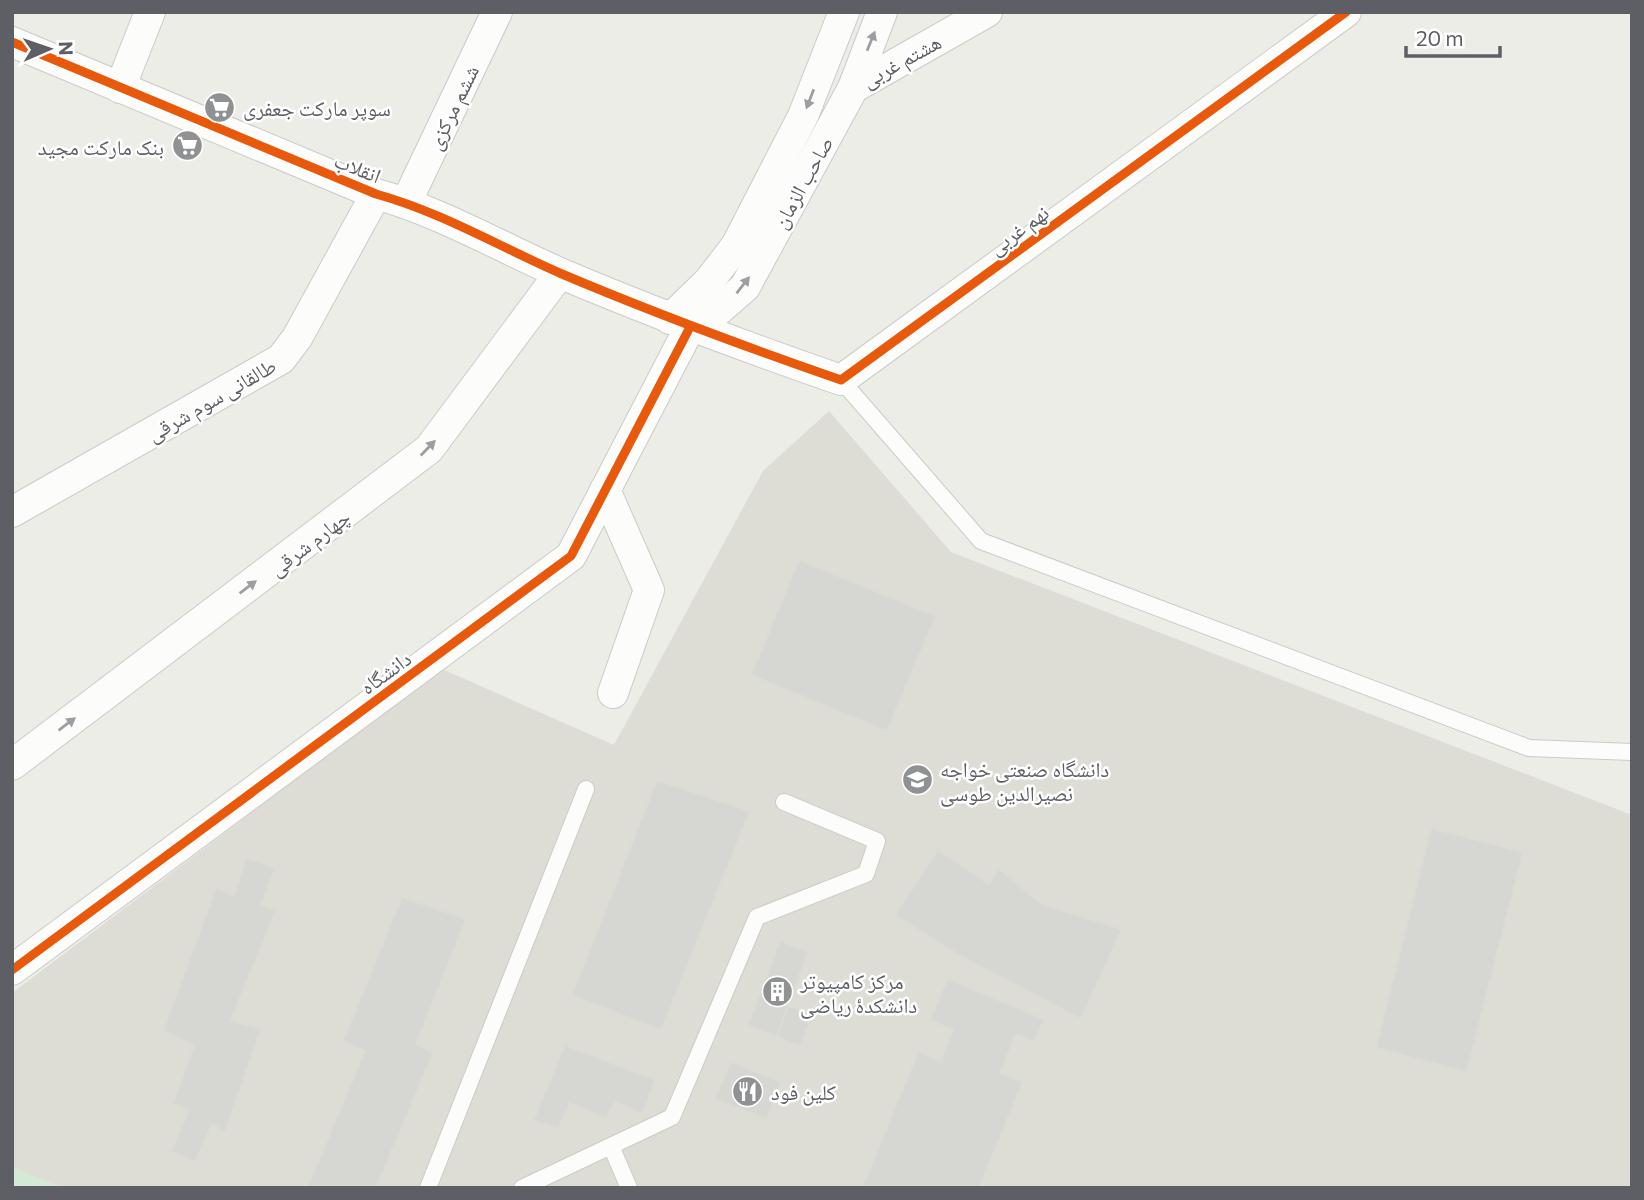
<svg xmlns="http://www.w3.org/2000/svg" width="1644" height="1200" font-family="Commissioner,'Noto Naskh Arabic',sans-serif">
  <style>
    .education { fill: #ddddd5 }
    .green { fill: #d5ead6 }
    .building { fill: #d6d6d2; stroke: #dcdcd6; stroke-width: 2 }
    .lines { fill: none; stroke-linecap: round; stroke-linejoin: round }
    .service-casing { stroke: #cacbc9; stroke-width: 18 }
    .minor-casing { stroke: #cacbc9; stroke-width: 32 }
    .service { stroke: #fcfcfb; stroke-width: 16 }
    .minor { stroke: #fcfcfb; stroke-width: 30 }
    .cycleway-casing { stroke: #fff; stroke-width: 13 }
    .cycleway { stroke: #e8590c; stroke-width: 9 }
    .oneway { fill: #9d9ea1 }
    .labels { text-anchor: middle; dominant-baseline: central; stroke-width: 5; stroke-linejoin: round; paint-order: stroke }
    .street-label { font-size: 21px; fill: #5d5f65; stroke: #fff }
    .poi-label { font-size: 21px; fill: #5d5f65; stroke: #fff; text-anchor: start }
  </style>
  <rect width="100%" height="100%" fill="#edede7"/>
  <!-- education -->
  <path class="education" d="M829 411 951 552 1632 815V1188H12V993L442 669 614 745 763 471Z"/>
  <!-- green -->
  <path class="green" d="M12 1167 65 1188H12Z"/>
  <!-- building -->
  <g class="building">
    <path d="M799 560 936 616 887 731 751 675Z"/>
    <path d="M657 780 750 811 661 1030 572 995Z"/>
    <path d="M1431 828 1523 852 1467 1072 1376 1048Z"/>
    <path d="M938 850 989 884 999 869 1042 904 1122 929 1081 1019 959 955 895 915Z"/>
    <path d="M246 858 275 868 261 905 276 910 231 1020 261 1029 225 1132 212 1124 195 1162 171 1151 189 1110 173 1104 194 1045 163 1031 216 888 234 896Z"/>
    <path d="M402 897 466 919 416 1044 433 1053 376 1188H307L365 1051 343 1041Z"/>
    <path d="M780 941 808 952 777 1037 748 1025Z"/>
    <path d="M947 979 1044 1019 1034 1042 1016 1034 1000 1073 1023 1082 979 1188H862L918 1052 940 1061 953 1030 930 1020Z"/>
    <path d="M788 1006 812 1015 801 1046 777 1037Z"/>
    <path d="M565 1045 655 1080 643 1114 615 1102 606 1118 570 1103 558 1128 533 1121Z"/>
    <path d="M731 1062 781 1082 767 1119 715 1099Z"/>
  </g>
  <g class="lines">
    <defs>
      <g id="service">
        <path d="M841 380 981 541 1529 748 1632 752"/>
        <path d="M611 1146 629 1188"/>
        <path d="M428 1188 586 789"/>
        <path d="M522 1188 672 1117 757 917 866 874 877 841 784 802"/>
      </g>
      <g id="minor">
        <path d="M12 42 376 194C441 212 500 247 562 274 654 313 746 347 841 380L1346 12"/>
        <path d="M120 88 150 12"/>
        <path d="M853 88 987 12"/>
        <path d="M406 203 497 12"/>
        <path d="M670 319 709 281 736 246 803 116 844 12"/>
        <path d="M690 327 714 314 745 287 853 88 882 12"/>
        <path d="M605 490 649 590 613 693"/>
        <path d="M12 512 281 359 297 338 376 194"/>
        <path d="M12 765 429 449 560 273"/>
        <path d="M12 970 571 556 690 327"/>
      </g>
    </defs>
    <!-- service casing -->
    <use href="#service" class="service-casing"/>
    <!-- minor casing -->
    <use href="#minor" class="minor-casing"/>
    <!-- service -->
    <use href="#service" class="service"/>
    <!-- minor -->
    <use href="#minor" class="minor"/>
    <defs>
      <g id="cycleway">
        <path d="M12 42 376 194C441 212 500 247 562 274 654 313 746 347 841 380L1346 12"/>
        <path d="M12 970 571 556 690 327"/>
      </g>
    </defs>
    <!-- cycleway casing -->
    <use href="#cycleway" class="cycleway-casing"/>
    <!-- cycleway -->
    <use href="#cycleway" class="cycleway"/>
  </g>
  <!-- one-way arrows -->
  <defs><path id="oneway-solid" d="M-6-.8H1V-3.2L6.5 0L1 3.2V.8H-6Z" transform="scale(1.75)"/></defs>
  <g class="oneway">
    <use href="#oneway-solid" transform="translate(871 41) rotate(-68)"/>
    <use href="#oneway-solid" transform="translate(810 99) rotate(111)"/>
    <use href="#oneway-solid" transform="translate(743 285) rotate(-52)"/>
    <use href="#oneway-solid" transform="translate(428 448) rotate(-46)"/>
    <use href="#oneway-solid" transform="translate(248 587) rotate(-37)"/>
    <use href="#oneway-solid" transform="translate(67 724) rotate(-37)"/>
  </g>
  <!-- icons -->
  <defs>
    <symbol id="supermarket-disc" viewBox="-11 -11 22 22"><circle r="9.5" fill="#8f9192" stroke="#fff"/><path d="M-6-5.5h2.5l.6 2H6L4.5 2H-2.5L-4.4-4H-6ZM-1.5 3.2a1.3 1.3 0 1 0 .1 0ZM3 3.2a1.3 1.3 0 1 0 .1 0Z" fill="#fff"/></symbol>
    <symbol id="university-disc" viewBox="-11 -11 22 22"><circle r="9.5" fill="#8f9192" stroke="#fff"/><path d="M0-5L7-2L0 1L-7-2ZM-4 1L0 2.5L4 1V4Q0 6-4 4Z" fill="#fff"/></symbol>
    <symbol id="building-disc" viewBox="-11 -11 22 22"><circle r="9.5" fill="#8f9192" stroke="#fff"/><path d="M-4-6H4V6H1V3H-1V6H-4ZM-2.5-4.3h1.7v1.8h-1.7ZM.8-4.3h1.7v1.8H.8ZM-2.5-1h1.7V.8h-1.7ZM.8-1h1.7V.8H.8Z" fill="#fff"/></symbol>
    <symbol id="restaurant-disc" viewBox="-11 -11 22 22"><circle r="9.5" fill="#8f9192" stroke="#fff"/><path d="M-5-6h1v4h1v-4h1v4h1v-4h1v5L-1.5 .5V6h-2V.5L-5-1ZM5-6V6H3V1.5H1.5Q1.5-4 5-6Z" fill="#fff"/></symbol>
  </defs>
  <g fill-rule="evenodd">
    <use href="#supermarket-disc" x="202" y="90" width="35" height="35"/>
    <use href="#supermarket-disc" x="170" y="128" width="35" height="35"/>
    <use href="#university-disc" x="900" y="762" width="35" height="35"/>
    <use href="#building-disc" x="760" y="974" width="35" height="35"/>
    <use href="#restaurant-disc" x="730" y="1074" width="35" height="35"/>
  </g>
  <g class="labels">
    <!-- street labels -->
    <g class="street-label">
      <text transform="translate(901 60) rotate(-29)">هشتم غربی</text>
      <text transform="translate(452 107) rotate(-64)">ششم مرکزی</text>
      <text transform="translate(358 167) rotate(22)">انقلاب</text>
      <text transform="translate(802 182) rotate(-61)">صاحب الزمان</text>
      <text transform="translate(1018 229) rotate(-36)">نهم غربی</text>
      <text transform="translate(211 399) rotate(-30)">طالقانی سوم شرقی</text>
      <text transform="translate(309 542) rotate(-37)">چهارم شرقی</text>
      <text transform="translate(385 672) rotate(-36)">دانشگاه</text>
    </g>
    <!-- poi labels -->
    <g class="poi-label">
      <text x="243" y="107">سوپر مارکت جعفری</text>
      <text x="164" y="146" text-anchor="end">بنک‌ مارکت مجید</text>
      <text x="940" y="768">دانشگاه صنعتی خواجه<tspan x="940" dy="24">نصیرالدین طوسی</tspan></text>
      <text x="800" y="980">مرکز کامپیوتر<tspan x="800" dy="24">دانشکدهٔ ریاضی</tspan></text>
      <text x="771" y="1091">کلین فود</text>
    </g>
  </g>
  <!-- border -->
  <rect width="1644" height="1200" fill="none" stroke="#5d5f65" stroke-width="28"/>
  <!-- north arrow -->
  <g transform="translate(49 49) rotate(88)" stroke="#ffffff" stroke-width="5" paint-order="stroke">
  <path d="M0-5L12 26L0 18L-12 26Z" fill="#5d5f65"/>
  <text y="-10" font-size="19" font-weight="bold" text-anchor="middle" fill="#5d5f65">N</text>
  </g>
  <!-- scale -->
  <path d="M1406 46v10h94v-10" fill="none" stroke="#5d5f65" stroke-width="3.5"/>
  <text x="1416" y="46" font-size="21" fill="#5d5f65" stroke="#ffffff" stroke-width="5" paint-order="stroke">20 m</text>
</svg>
